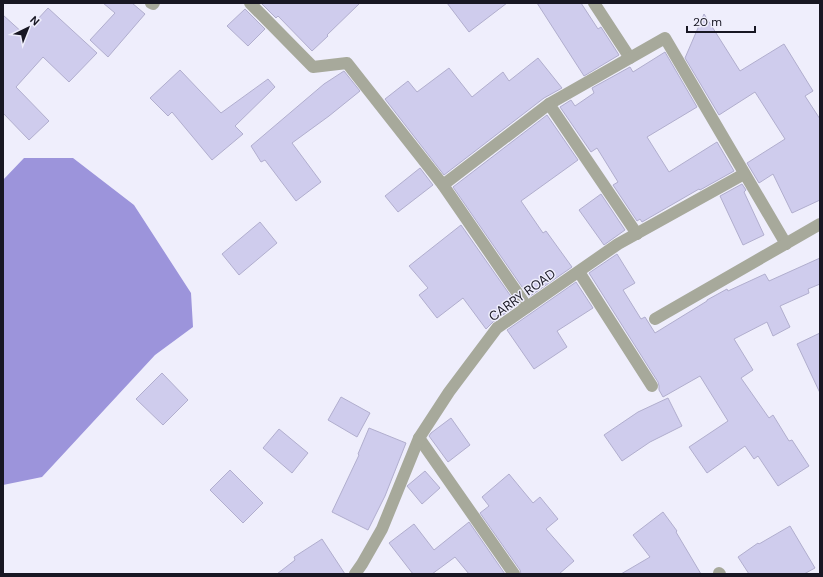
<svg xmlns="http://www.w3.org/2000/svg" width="823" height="577" font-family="'DM Sans',sans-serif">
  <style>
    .water { fill: #9c94db }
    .building { fill: #cfcced; stroke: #b1aece }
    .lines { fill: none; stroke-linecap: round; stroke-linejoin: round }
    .street { stroke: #a7a99b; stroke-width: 12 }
    .labels { text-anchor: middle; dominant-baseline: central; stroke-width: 3; stroke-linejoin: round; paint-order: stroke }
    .street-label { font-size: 13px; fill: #181723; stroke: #efeefc }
  </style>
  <rect width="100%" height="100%" fill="#efeefc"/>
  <!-- water -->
  <path class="water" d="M24 158H73L134 205 191 293 193 327 155 355 42 477 3 485V180Z"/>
  <!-- building -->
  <g class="building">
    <path d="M103 3H132L145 14 108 57 90 40 115 13Z"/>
    <path d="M261 3H360L327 35 328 36 312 51 278 16 276 18Z"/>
    <path d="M447 3H507L469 32Z"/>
    <path d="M537 3H581L598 29 601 27 619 55 584 76Z"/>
    <path d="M48 8 97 53 69 82 43 57 16 87 49 121 29 140 3 113V15L24 34Z"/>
    <path d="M245 9 265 29 248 46 227 26Z"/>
    <path d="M704 14 740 71 784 44 813 91 805 96 820 119V200L792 213 773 174 759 183 747 163 785 139 755 92 719 115 685 58Z"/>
    <path d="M665 52 697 107 647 137 669 172 717 142 734 171 700 190 699 189 642 222 640 219 637 221 613 185 618 182 597 148 591 152 560 107 571 100 575 106 594 93 592 88 630 67 633 72Z"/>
    <path d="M538 58 562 88 544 98 444 175 385 99 408 81 417 92 449 68 472 97 503 72 509 81Z"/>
    <path d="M180 70 221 113 268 79 275 87 235 126 243 134 212 160 172 112 168 116 150 98Z"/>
    <path d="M344 71 360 91 329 116 292 143 321 182 296 201 265 160 261 162 251 146 324 84Z"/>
    <path d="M547 115 578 160 521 201 543 233 546 231 572 267 529 297 453 187Z"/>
    <path d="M420 168 433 185 398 212 385 196Z"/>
    <path d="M742 184 746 190 744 192 764 235 743 245 720 196Z"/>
    <path d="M601 194 625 230 604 245 579 210Z"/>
    <path d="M260 222 277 243 239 275 222 254Z"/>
    <path d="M461 225 517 305 493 322 486 329 463 298 437 318 419 295 428 288 409 266Z"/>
    <path d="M617 254 635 283 623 290 641 319 645 317 655 333 707 301V300L727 289 728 291 765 274 769 281 820 258V284L808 289 809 293 780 306 790 327 773 336 767 322 734 339 753 370 741 378 769 418 773 415 789 441 792 440 809 466 778 486 758 456 754 459 745 446 707 473 689 447 728 421 700 376 663 397 659 390V386L658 382 589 273Z"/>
    <path d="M576 282 593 308 557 331 567 347 534 369 507 330Z"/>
    <path d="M820 333V393L797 344Z"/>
    <path d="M162 373 188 400 163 425 136 399Z"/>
    <path d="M341 397 370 413 357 437 328 420Z"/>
    <path d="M668 398 682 426 650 442 622 461 604 435 638 412Z"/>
    <path d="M451 418 470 445 448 462 429 436 431 433Z"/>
    <path d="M369 428 406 443 385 496 368 530 332 512 359 455 358 454Z"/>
    <path d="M279 429 308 453 292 473 263 448Z"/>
    <path d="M230 470 263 503 243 523 210 490Z"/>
    <path d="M425 471 440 488 422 504 407 486Z"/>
    <path d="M509 474 533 503 540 497 558 519 546 529 574 561 559 574H521L520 570 480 513 489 506 482 497Z"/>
    <path d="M663 512 677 531 676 532 701 574H621L650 557 633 535Z"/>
    <path d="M469 522 505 574H469L455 557 432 574H413L389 543 414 524 434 550Z"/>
    <path d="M790 526 815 568 804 574H749L738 557 758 543 759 544Z"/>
    <path d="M322 539 345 574H277L295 560 294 557Z"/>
  </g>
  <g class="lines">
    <!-- street -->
    <g class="street">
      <path d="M151 3 153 4 154 3"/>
      <path d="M250 3 313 67 347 63 443 185"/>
      <path d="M594 3 630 58"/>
      <path d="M637 234 549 104 665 38 786 244"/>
      <path d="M579 272 652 386"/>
      <path d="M527 307 443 185 549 104"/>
      <path d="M655 319 820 224"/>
      <path d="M419 438 514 574"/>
      <path d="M719 573 720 574"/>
      <path d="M355 574 362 564 382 529 419 438 449 392 497 328 618 244 744 174"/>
    </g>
  </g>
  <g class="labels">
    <!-- street labels -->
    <g class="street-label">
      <text transform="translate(522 295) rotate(-36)">CARRY ROAD</text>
    </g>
  </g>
  <!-- border -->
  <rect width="823" height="577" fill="none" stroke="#181723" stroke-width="8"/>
  <!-- north arrow -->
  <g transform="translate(28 28) rotate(43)" stroke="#efeefc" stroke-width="3" paint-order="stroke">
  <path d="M0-3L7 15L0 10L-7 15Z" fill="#181723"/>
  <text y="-6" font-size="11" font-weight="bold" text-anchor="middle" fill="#181723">N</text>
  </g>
  <!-- scale -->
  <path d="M687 26v6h68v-6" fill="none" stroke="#181723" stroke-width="2"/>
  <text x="693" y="26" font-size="12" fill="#181723" stroke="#efeefc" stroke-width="3" paint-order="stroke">20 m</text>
</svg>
